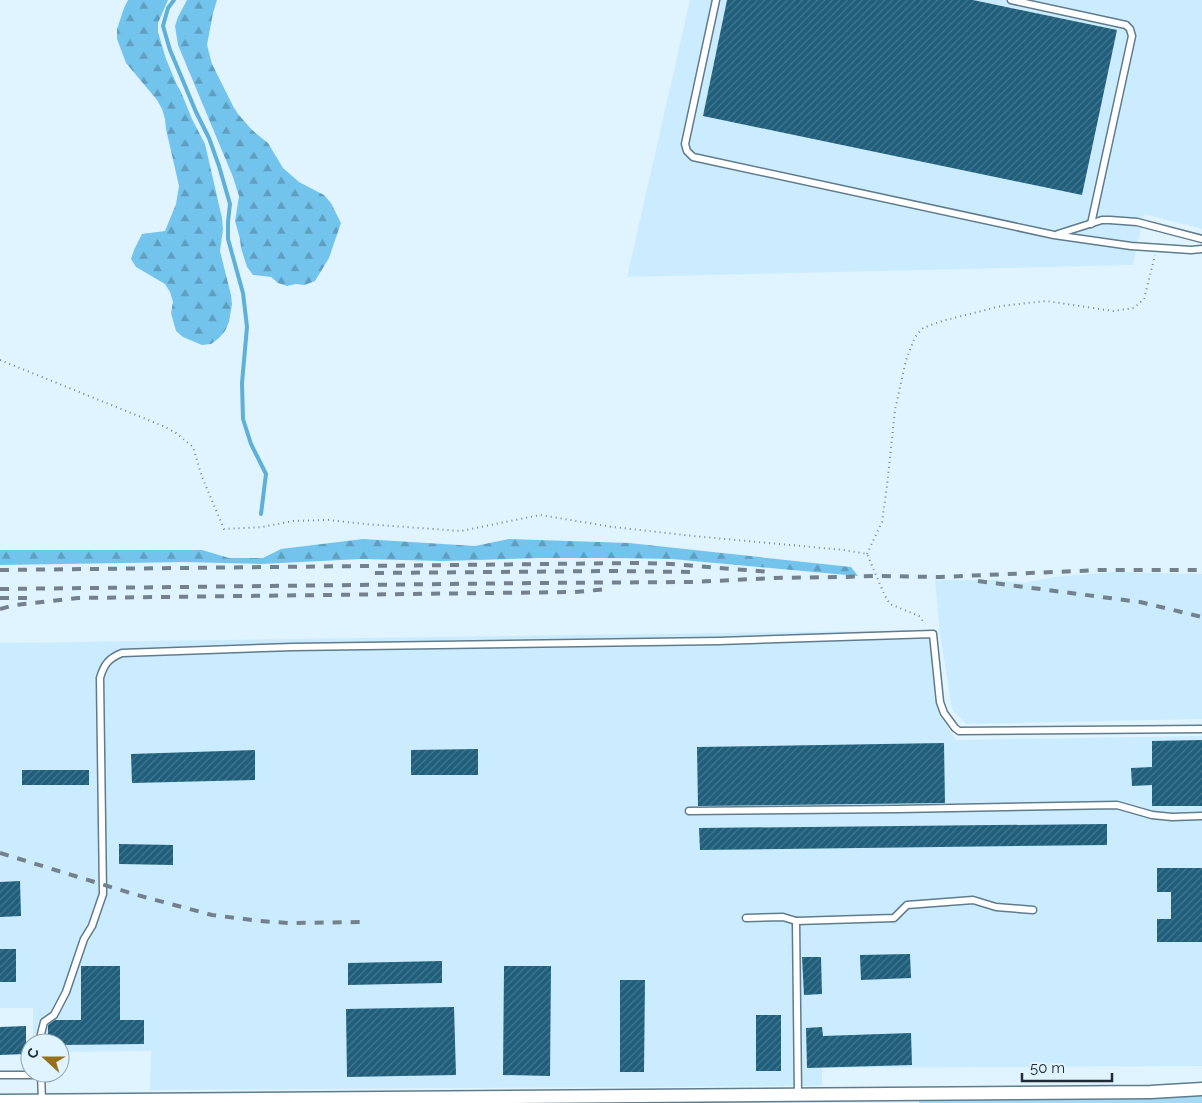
<svg xmlns="http://www.w3.org/2000/svg" width="1202" height="1103" font-family="Raleway,sans-serif">
  <style>
    .built { fill: #cbecfe }
    .green { fill: #a6d9f4 }
    .forest { fill: url(#forest-firs) }
    .lines { fill: none; stroke-linecap: round; stroke-linejoin: round }
    .stream { stroke: #5fb0d8; stroke-width: 4 }
    .building { fill: url(#building-hatch) }
    .service-casing { stroke: #5f7c8c; stroke-width: 9 }
    .minor-casing { stroke: #5f7c8c; stroke-width: 15 }
    .path { stroke: #788790; stroke-width: 2; stroke-dasharray: 1 4; stroke-linecap: butt }
    .service { stroke: #fff; stroke-width: 6 }
    .minor { stroke: #fff; stroke-width: 12 }
    .rail { stroke: #72818a; stroke-width: 4; stroke-dasharray: 9 9; stroke-linecap: butt }
  </style>
  <defs>
    <pattern id="forest-firs" width="22" height="20" patternUnits="userSpaceOnUse" patternTransform="scale(1.25)"><rect width="22" height="20" fill="#73c4ed"/><path d="M5 1l3.5 6h-7zM16 11l3.5 6h-7z" fill="#5e9fc1"/></pattern>
    <pattern id="building-hatch" width="6" height="6" patternUnits="userSpaceOnUse" patternTransform="scale(1.25)"><rect width="6" height="6" fill="#1f5f7c"/><path d="M-1 1l2-2M0 6l6-6M5 7l2-2" fill="none" stroke="#46778e"/></pattern>
  </defs>
  <rect width="100%" height="100%" fill="#e0f4ff"/>
  <!-- built -->
  <g class="built">
    <path d="M690 0H1202V229L1144 214 1133 265 627 277Z"/>
    <path d="M1116 572 1202 574V719L966 724 952 709 940 633 935 580H995L1024 583 1054 577Z"/>
    <path d="M935 630 939 715 956 740 1202 736V1066L822 1068V1086L150 1090 151 1051 60 1052V1043H33V1008H0V643Z"/>
  </g>
  <!-- green -->
  <path class="green" d="M1202 1094V1103H919V1100Z"/>
  <!-- forest -->
  <g class="forest">
    <path d="M128 0H168L158 23V32L166 59 177 85 181 92 192 119 205 144 222 218 223 229 220 251 231 295 232 304 229 322 225 331 219 338 211 344 202 345 183 337 176 331 171 313 173 302 170 292 165 284 136 267 131 259 134 250 142 234 165 231 176 204 179 186 166 129 165 119 162 109 157 100 126 63 117 39V29L124 8Z"/>
    <path d="M187 0H217L213 13 207 45 212 64 233 106 238 114 252 130 268 143 283 168 299 182 324 195 331 203 341 223 329 258 315 281 305 285 296 284 287 286 278 283 271 277 253 275 247 267 241 248 240 239 235 221 239 196 233 177 178 45 175 26 178 17Z"/>
    <path d="M363 539 475 546 509 539 629 543 851 567 858 576 672 559 614 558H539L443 561 361 559 261 564 185 562 0 565V550H202L229 558H263L281 549Z"/>
  </g>
  <g class="lines">
    <!-- stream -->
    <path class="stream" d="M174 0 168 8 163 26 170 50 181 76 196 112 209 138 219 166 230 204 228 222V239L243 293 247 327 242 383 243 419 251 444 266 474 261 514"/>
  </g>
  <!-- building -->
  <g class="building">
    <path d="M727 0H973L1117 30 1082 195 703 116Z"/>
    <path d="M1202 740V806H1152V785L1132 786 1131 768 1152 767V741Z"/>
    <path d="M944 743 945 803 698 806 697 747Z"/>
    <path d="M478 749V775H411V750Z"/>
    <path d="M255 750V780L132 783 131 754Z"/>
    <rect x="22" y="770" width="67" height="15"/>
    <path d="M1107 824V845L700 850 699 828Z"/>
    <path d="M119 844 173 845V865L119 864Z"/>
    <path d="M1157 868H1202V942H1157V919H1171V892H1157Z"/>
    <path d="M20 881 21 916 0 917V882Z"/>
    <rect x="0" y="949" width="16" height="33"/>
    <path d="M910 954 911 978 861 980 860 955Z"/>
    <path d="M802 957H821L822 994 804 995Z"/>
    <path d="M442 961V983L348 985V963Z"/>
    <path d="M81 966H120V1020H144V1044L60 1045V1043H48V1025L55 1020H81Z"/>
    <path d="M504 966H551L550 1076 503 1075Z"/>
    <path d="M620 980H645L644 1072H620Z"/>
    <path d="M454 1007 456 1075 347 1077 346 1009Z"/>
    <rect x="756" y="1015" width="25" height="56"/>
    <path d="M26 1026V1054L0 1055V1027Z"/>
    <path d="M822 1027 823 1036 911 1033 912 1065 807 1068 806 1028Z"/>
  </g>
  <g class="lines">
    <defs>
      <g id="service">
        <path d="M716 0 685 144 687 151 693 157 1054 235 1131 246 1191 250 1202 249"/>
        <path d="M1011 0 1126 25 1130 29 1132 36 1091 224"/>
        <path d="M1058 234 1102 220H1110L1137 222 1202 239"/>
        <path d="M689 811 899 809 1117 805 1152 815 1172 817 1202 816"/>
        <path d="M746 918 783 917 796 921 894 918 907 905 973 900 996 907 1033 910"/>
        <path d="M796 921 798 1095"/>
        <path d="M41 1043V1034L44 1022 54 1015 66 992 84 939 92 926 103 894 100 678C104 664 109 658 122 653L293 647 719 641 933 634 940 702 944 713 955 728 959 731 1202 729"/>
        <path d="M41 1073 42 1101"/>
        <path d="M0 1075H41"/>
      </g>
      <path id="minor" d="M0 1101 1151 1092 1202 1089"/>
    </defs>
    <!-- service casing -->
    <use href="#service" class="service-casing"/>
    <!-- minor casing -->
    <use href="#minor" class="minor-casing"/>
    <!-- path -->
    <g class="path">
      <path d="M0 360 163 426 176 433 193 447 202 477 224 529 262 527 293 521 328 520 365 524 461 531 540 515 613 527 693 536 844 550 867 554 885 596 890 604 919 616 925 624"/>
      <path d="M867 554 882 522 887 486 895 410 906 360 915 337 923 328 942 321 1001 306 1046 301 1113 311 1134 308 1144 299 1155 255"/>
    </g>
    <!-- service -->
    <use href="#service" class="service"/>
    <!-- minor -->
    <use href="#minor" class="minor"/>
    <!-- rail -->
    <g class="rail">
      <path d="M0 570 635 563 671 564 770 572"/>
      <path d="M375 573 611 571 692 572"/>
      <path d="M978 581 1140 602 1202 617"/>
      <path d="M0 589 534 583 693 582 774 578 842 577 876 576 940 577 1100 570H1202"/>
      <path d="M0 598H27"/>
      <path d="M0 609 15 605 78 598 574 592 609 589"/>
      <path d="M0 853 137 895 212 915 260 921 289 923 366 922"/>
    </g>
  </g>
  <!-- north arrow -->
  <g transform="translate(45 1058) rotate(291)"><circle r="24" fill="#e0f4ff" stroke="#93a4ad"/>
  <path d="M0-4L9 19L0 12L-9 19Z" fill="#97701a"/>
  <text y="-8" font-size="14" font-weight="bold" text-anchor="middle" fill="#202c33">С</text>
  </g>
  <!-- scale -->
  <path d="M1022 1073v8h90v-8" fill="none" stroke="#202c33" stroke-width="2.5"/>
  <text x="1030" y="1073" font-size="15" fill="#202c33" stroke="#e0f4ff" stroke-width="4" paint-order="stroke">50 m</text>
</svg>
